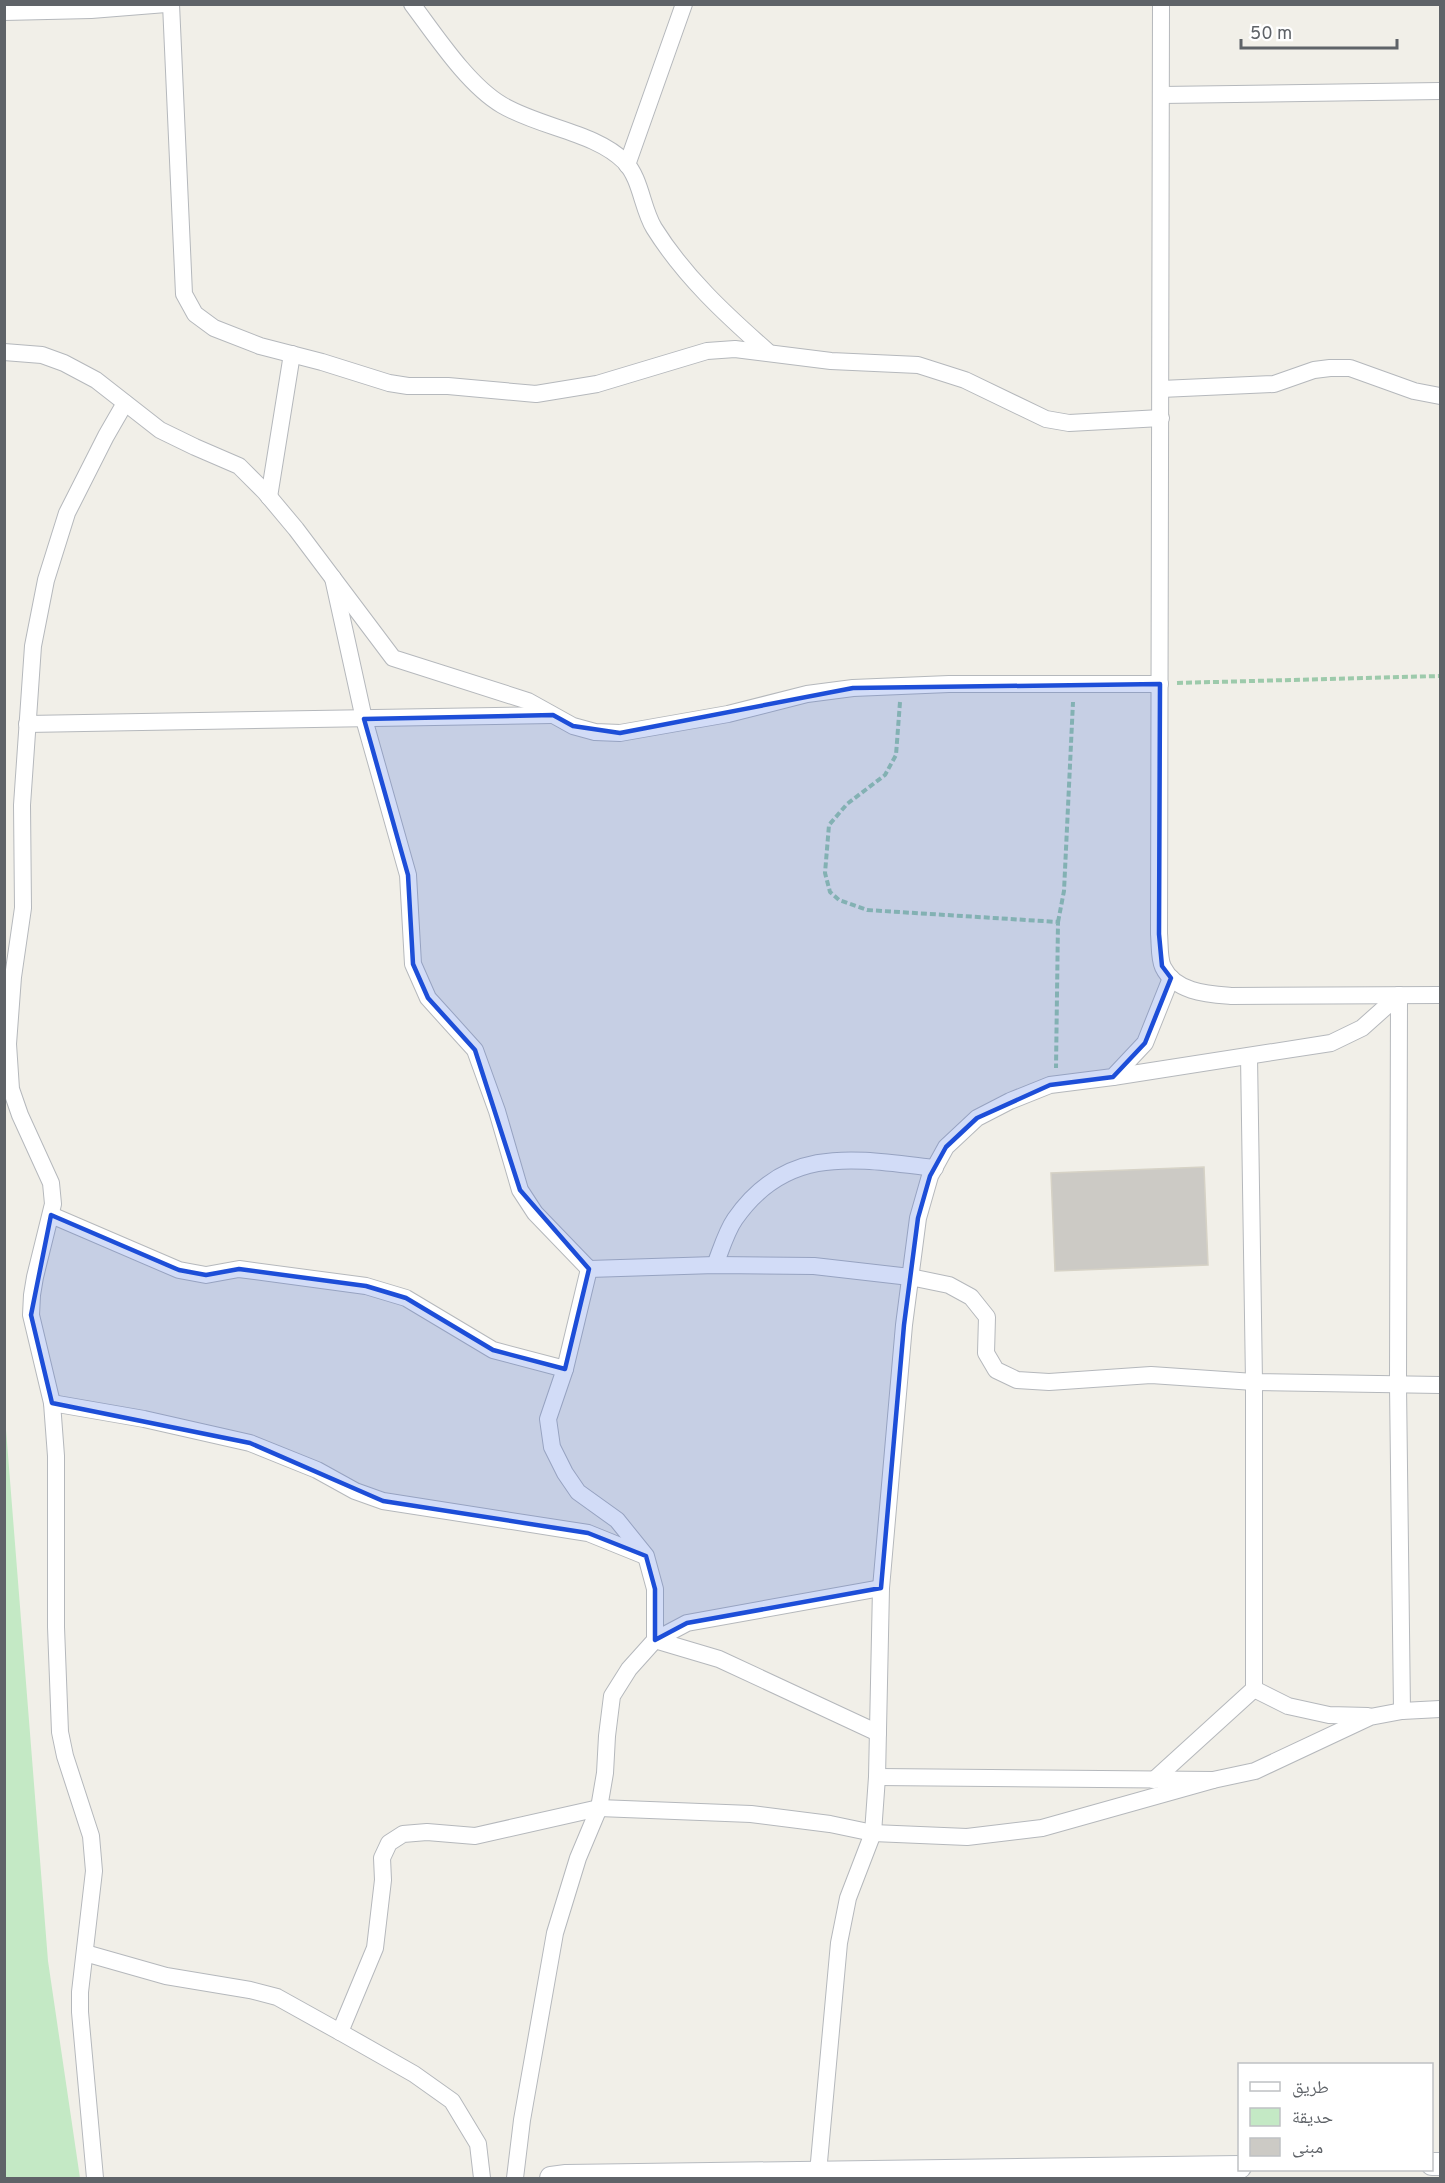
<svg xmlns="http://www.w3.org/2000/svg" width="1445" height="2183" font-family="Overpass,'Noto Naskh Arabic',sans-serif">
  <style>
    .green { fill: #c4e9c5 }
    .building { fill: #cccac5; stroke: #d6d2c6; stroke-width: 1.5 }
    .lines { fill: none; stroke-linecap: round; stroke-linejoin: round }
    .street-casing { stroke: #b5b8bc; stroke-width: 18 }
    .secondary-casing { stroke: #b6babf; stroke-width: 24 }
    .path { stroke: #9dcaab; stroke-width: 4; stroke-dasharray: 6 3; stroke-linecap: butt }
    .street { stroke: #fff; stroke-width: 16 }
    .secondary { stroke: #fff; stroke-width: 22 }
    .marked { fill: #1d4ed8; fill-opacity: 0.2; stroke: #1d4ed8; stroke-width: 4.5; stroke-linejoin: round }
  </style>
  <rect width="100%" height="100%" fill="#f1efe8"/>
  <!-- green -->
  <path class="green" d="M5 1417 48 1961 80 2178H5Z"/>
  <!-- building -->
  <path class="building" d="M1204 1167 1208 1265 1055 1271 1051 1173Z"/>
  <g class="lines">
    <defs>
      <g id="street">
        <path d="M171 4 184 294 195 314 214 328 260 346 322 362 389 383 408 386H448L536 394 597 384 707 351 735 349 831 361 918 365 965 380 1046 419 1069 423 1161 418"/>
        <path d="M412 4C436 36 468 85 502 105 541 128 595 132 625 162 641 179 642 208 654 228 684 276 725 314 767 351"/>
        <path d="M1161 4 1159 934C1160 944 1159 959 1163 967 1175 992 1207 994 1231 996L1440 995"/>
        <path d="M4 12 91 10 166 4"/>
        <path d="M1161 95 1440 91"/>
        <path d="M627 165 684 4"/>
        <path d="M4 352 42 355 64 363 96 380 160 430 195 447 239 466 265 492 296 529 393 658 528 701 573 726 595 732 620 733 728 714 807 694 853 688 949 684H1160"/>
        <path d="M1161 389 1274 384 1314 370 1330 368H1350L1414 391 1440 396"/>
        <path d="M269 497 292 354"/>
        <path d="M333 578 364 719 408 875 413 964 428 998 475 1050 497 1111 520 1190 535 1213 589 1269 715 1265 814 1266 910 1277 949 1285 971 1297 987 1317 986 1353 996 1370 1017 1380 1049 1382 1151 1375 1254 1382 1440 1385"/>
        <path d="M27 724 552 715"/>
        <path d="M1399 995 1398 1385 1402 1711"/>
        <path d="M1113 1077 1331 1043 1362 1028 1399 995"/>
        <path d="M51 1215 179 1270 206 1275 239 1269 366 1286 406 1298 493 1350 565 1369"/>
        <path d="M715 1265C721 1250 726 1232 735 1219 787 1144 856 1159 935 1168"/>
        <path d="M589 1269 565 1369 548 1419 552 1447 565 1473 578 1492 617 1520 646 1556 655 1589V1640L719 1659 878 1733"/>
        <path d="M52 1403 144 1419 250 1443 317 1470 355 1491 383 1501 588 1533 645 1556"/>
        <path d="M1254 1689 1288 1706 1329 1715 1368 1716"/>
        <path d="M877 1777 1213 1780 1255 1771 1370 1717 1402 1711 1440 1709"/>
        <path d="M1154 1780 1254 1689V1382L1249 1056"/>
        <path d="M85 1953 166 1976 250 1990 277 1997 340 2032 414 2074 452 2101 478 2144 482 2178"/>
        <path d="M340 2032 375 1948 383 1880 382 1858 389 1843 403 1834 427 1832 475 1836 599 1808 751 1814 830 1824 873 1833 967 1837 1042 1828 1213 1780"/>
        <path d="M818 2173 839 1943 848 1898 873 1833 877 1777 881 1588 904 1325 918 1218 930 1176 946 1147 977 1118 1010 1101 1050 1085 1113 1077 1145 1043 1171 978"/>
        <path d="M95 2178 80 2012V1992L94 1871 91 1836 65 1756 60 1732 56 1627V1456L52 1403 31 1315 32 1295 35 1277 53 1204 51 1183 20 1115 11 1089 8 1044 13 977 23 908 22 805 33 646 46 580 67 513 106 436 125 403"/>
        <path d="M515 2178 522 2120 555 1933 578 1858 599 1808 605 1773 607 1736 612 1696 629 1669 655 1640 687 1623 881 1588"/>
      </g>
      <g id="secondary">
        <path d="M1432 2164H1440"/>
        <path d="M551 2178 566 2176 1240 2167"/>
      </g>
    </defs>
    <!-- street casing -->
    <use href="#street" class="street-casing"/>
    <!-- secondary casing -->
    <use href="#secondary" class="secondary-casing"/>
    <!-- path -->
    <g class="path">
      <path d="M1177 683 1440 676"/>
      <path d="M900 702 896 755 885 775 847 804 829 825 825 873 830 892 839 900 867 910 1058 922 1056 1068"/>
      <path d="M1058 922 1064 891 1073 702"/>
    </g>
    <!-- street -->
    <use href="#street" class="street"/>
    <!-- secondary -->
    <use href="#secondary" class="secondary"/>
  </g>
  <!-- marked area -->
  <path class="marked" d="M1160 684 1159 934 1162 966 1171 978 1145 1043 1113 1077 1050 1085 977 1118 946 1147 930 1176 918 1218 904 1325 881 1588 687 1623 655 1640V1589L646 1556 588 1533 383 1501 250 1443 52 1403 31 1315 51 1215 179 1270 206 1275 239 1269 366 1286 406 1298 493 1350 565 1369 589 1269 520 1190 475 1050 428 998 413 964 408 875 364 719 553 715 573 726 620 733 853 688Z"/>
  <!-- border -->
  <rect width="1445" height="2183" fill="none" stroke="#5f6368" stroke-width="12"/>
  <!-- legend -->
  <rect x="1238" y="2063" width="195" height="108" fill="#ffffff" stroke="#bfc1c3" stroke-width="1.5"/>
  <rect x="1250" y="2082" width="30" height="9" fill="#ffffff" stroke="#bfc1c3" stroke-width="1.5"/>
  <text x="1292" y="2093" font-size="18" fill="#5f6368">طريق</text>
  <rect x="1250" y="2108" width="30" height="18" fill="#c4e9c5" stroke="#bfc1c3" stroke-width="1.5"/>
  <text x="1292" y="2123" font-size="18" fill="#5f6368">حديقة</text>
  <rect x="1250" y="2138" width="30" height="18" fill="#cccac5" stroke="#bfc1c3" stroke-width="1.5"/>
  <text x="1292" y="2153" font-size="18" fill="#5f6368">مبنى</text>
  <!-- scale -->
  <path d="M1241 39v9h156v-9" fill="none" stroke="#5f6368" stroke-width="3"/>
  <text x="1250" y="39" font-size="18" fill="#5f6368" stroke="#ffffff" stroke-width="4.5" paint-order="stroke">50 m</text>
</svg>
